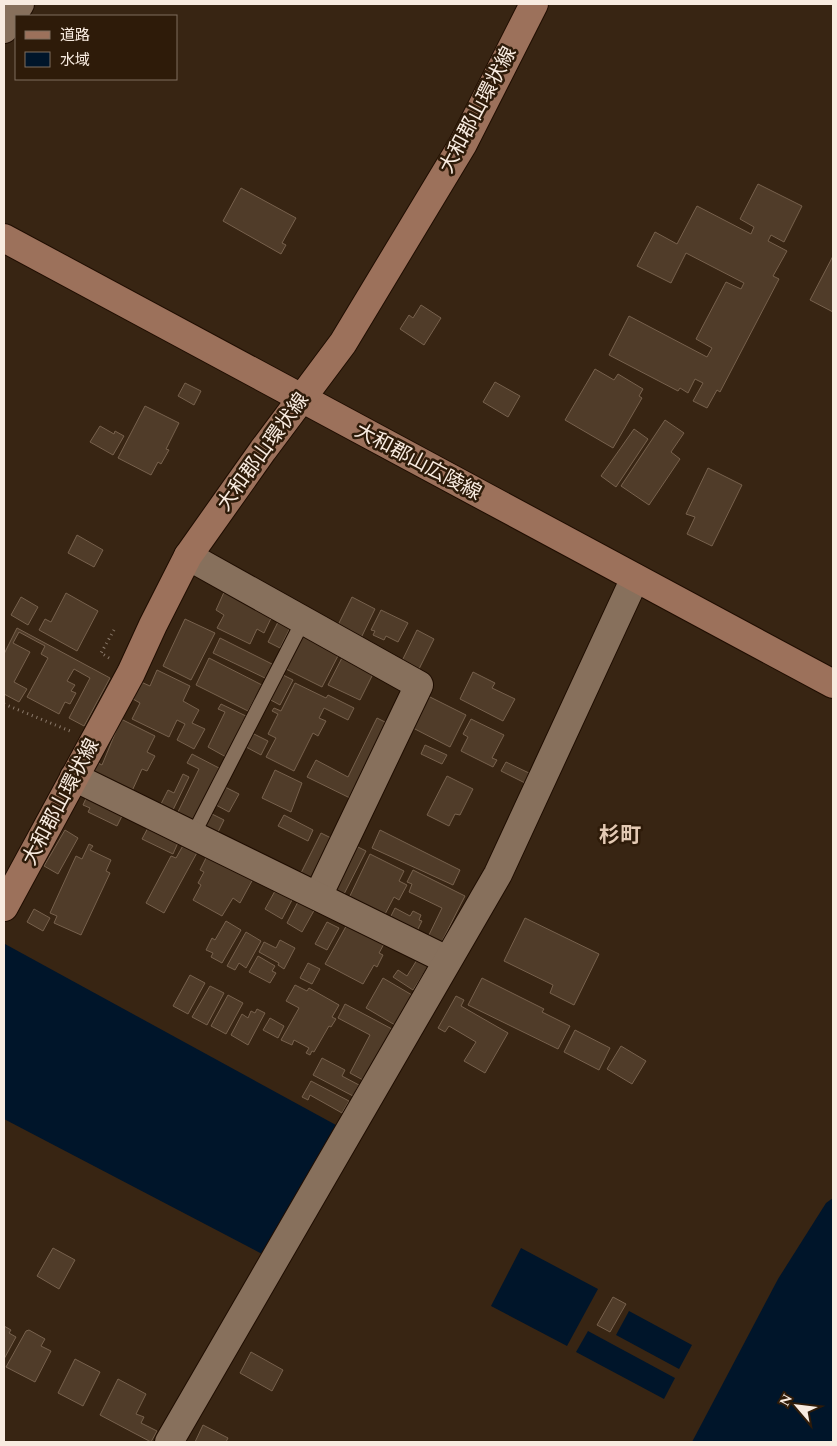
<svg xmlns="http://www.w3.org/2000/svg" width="837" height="1446" font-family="Spectral,'Noto Sans JP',serif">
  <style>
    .water { fill: #00152a }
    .building { fill: #503c29; stroke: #77614d }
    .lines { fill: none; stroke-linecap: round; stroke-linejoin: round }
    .lane-casing { stroke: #1f0d00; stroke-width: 16 }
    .street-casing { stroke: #1f0d00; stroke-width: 30 }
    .secondary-casing { stroke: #1f0d00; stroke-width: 30 }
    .path { stroke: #8c7b6c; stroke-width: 3; stroke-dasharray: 1 4; stroke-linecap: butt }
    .lane { stroke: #87705c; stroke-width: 14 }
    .street { stroke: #87705c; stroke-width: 28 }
    .secondary { stroke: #9c715b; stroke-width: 28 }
    .labels { text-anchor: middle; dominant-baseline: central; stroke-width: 5; stroke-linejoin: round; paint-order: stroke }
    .street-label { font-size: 20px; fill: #f8ebe0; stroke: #2e1b09 }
    .neighbourhood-label { font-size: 21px; font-weight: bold; fill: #e4cab4; stroke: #2e1b09 }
  </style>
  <rect width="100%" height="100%" fill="#382513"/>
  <!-- water -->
  <g class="water">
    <path d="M5 944 336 1125 262 1254 4 1119Z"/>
    <path d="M833 1198V1442H692L778 1279 826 1203Z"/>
    <path d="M521 1248 598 1289 567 1346 491 1306Z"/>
    <path d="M629 1311 692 1345 679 1369 616 1335Z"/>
    <path d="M588 1331 675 1378 664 1399 576 1352Z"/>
  </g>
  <!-- building -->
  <g class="building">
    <path d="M758 184 802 206 784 242 771 235 768 241 787 251 773 276 779 279 720 392 717 390 707 408 693 401 703 383 695 379 688 393 680 388 678 391 609 355 629 316 707 357 712 348 696 339 726 282 741 289 744 283 686 253 671 283 637 266 655 232 677 244 697 206 751 234 754 227 740 219Z"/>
    <path d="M241 188 296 218 282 243 286 245 281 254 223 221Z"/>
    <path d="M833 256V312L810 300Z"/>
    <path d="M421 305 441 318 424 345 400 329 409 315 413 318Z"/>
    <path d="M595 369 614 380 618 374 643 389 639 396 642 398 613 448 565 420Z"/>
    <path d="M495 382 520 396 508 417 483 402Z"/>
    <path d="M185 383 201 391 194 405 178 396Z"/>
    <path d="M145 406 179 423 166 449 169 450 161 464 158 462 151 475 118 458Z"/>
    <path d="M665 420 684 433 671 452 680 459 649 505 621 486Z"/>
    <path d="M100 426 114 434 115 431 124 436 113 455 90 442Z"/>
    <path d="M634 429 648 439 616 487 601 476Z"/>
    <path d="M708 468 742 485 712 546 687 534 695 517 686 514Z"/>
    <path d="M77 535 103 550 94 567 68 553Z"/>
    <path d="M225 590 273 614 264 633 257 629 250 644 217 628 224 615 216 610Z"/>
    <path d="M66 593 98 611 77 651 39 630 45 619 51 622Z"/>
    <path d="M21 597 38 607 28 625 11 615Z"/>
    <path d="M352 597 375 609 361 638 337 627Z"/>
    <path d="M381 610 408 623 398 642 386 636 384 640 373 635 375 631 371 630Z"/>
    <path d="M185 619 215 633 191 680 163 666Z"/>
    <path d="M279 620 291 626 280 648 268 642Z"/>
    <path d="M17 628 110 678 84 726 69 718 90 678 74 669 67 681 75 685 71 691 76 693 70 704 65 702 59 714 27 697 48 658 41 654 45 646 19 632 13 643 30 652 14 682 27 689 19 702 4 694V654Z"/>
    <path d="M417 630 434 639 419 669 402 661Z"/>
    <path d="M303 634 340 652 322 687 286 669Z"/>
    <path d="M220 638 274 665 267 679 213 653Z"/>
    <path d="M344 654 375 670 360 700 328 685Z"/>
    <path d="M209 658 262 685 248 711 196 685Z"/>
    <path d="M157 670 190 686 183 701 199 710 192 723 205 729 194 749 177 740 185 724 177 720 169 737 132 719 140 703 133 699 141 682 150 686Z"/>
    <path d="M473 672 495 683 492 688 515 699 503 721 460 699Z"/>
    <path d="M279 673 293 680 280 705 267 698Z"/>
    <path d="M295 683 326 698 328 695 354 708 348 720 324 708 319 718 326 721 318 736 313 733 294 771 266 757 276 738 268 734 278 714 272 711 274 708 281 711Z"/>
    <path d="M426 695 466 715 450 747 411 727Z"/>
    <path d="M221 704 246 716 226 757 208 747 225 712 218 709Z"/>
    <path d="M377 718 389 724 352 799 307 777 316 760 348 777Z"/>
    <path d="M121 719 155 736 147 752 155 756 147 771 142 769 132 791 93 772 98 763 102 765Z"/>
    <path d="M471 719 504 735 492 758 497 760 493 767 461 751 468 737 463 734Z"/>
    <path d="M252 733 268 741 261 755 246 747Z"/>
    <path d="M425 745 447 755 442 764 421 754Z"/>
    <path d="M192 754 219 768 192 823 176 816 199 769 187 763Z"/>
    <path d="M506 762 529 773 525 783 501 771Z"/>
    <path d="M275 770 302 783 291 812 262 798Z"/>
    <path d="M183 774 189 777 171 814 159 808 168 790 174 793Z"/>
    <path d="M447 776 473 789 460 815 455 814 449 826 427 815Z"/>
    <path d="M225 787 239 794 229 812 216 805Z"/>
    <path d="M89 792 125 810 117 826 88 812 90 808 83 805Z"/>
    <path d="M212 814 224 820 216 836 204 829Z"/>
    <path d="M284 815 313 830 308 841 278 826Z"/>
    <path d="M150 824 180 838 173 854 142 839Z"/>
    <path d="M65 830 78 838 58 874 44 866Z"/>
    <path d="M380 830 460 870 453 885 372 848Z"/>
    <path d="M321 833 335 840 314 882 300 875Z"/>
    <path d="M185 842 199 849 164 913 146 903 171 856 176 858Z"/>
    <path d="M89 844 93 846 90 850 111 860 106 871 110 873 81 935 54 923 57 916 50 913 76 856 82 859Z"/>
    <path d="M354 845 366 851 342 898 330 892Z"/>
    <path d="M208 854 253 879 240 903 233 898 222 916 193 900 201 885 198 883 204 872 200 870Z"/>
    <path d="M370 854 404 871 399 881 407 885 399 900 394 897 383 918 348 900Z"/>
    <path d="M413 870 465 896 440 945 427 939 442 908 409 892 412 884 407 882Z"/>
    <path d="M275 891 292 900 282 919 265 909Z"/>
    <path d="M300 898 316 907 302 932 287 923Z"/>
    <path d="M395 908 410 916 413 911 421 915 419 920 422 921 416 933 389 920Z"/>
    <path d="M34 909 50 918 43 931 27 922Z"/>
    <path d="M525 918 599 954 574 1005 550 993 553 985 504 961Z"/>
    <path d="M226 921 241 930 222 963 211 957 213 953 206 950 212 938 215 940Z"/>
    <path d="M349 921 385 942 379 953 383 955 377 967 374 965 363 984 325 964Z"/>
    <path d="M327 922 339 928 327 950 315 944Z"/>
    <path d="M246 932 261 941 246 968 239 963 235 970 227 966Z"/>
    <path d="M280 940 295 948 284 969 278 965 279 963 259 952 264 942 276 948Z"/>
    <path d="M420 955 431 962 413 990 393 977 398 970 407 976Z"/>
    <path d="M258 956 275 966 272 971 276 973 270 983 249 972Z"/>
    <path d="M308 963 320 969 312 984 300 978Z"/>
    <path d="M190 975 205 983 188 1014 173 1006Z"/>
    <path d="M383 978 412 995 395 1025 366 1008Z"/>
    <path d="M482 978 544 1009 542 1012 570 1026 558 1049 468 1005Z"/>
    <path d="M295 985 307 991 309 988 339 1005 332 1017 336 1019 331 1027 329 1026 314 1052 312 1051 310 1055 306 1053 309 1048 294 1040 292 1045 281 1040 299 1008 286 1001Z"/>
    <path d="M210 986 224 993 207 1025 192 1017Z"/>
    <path d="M228 995 243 1003 226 1034 211 1026Z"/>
    <path d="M456 996 464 1000 461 1006 508 1033 485 1073 464 1061 476 1042 449 1026 445 1032 438 1028Z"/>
    <path d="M345 1004 392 1029 363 1080 350 1073 370 1035 338 1018Z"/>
    <path d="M257 1009 265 1013 248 1045 231 1035 242 1014 248 1018 251 1011 255 1013Z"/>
    <path d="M270 1018 284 1026 278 1038 263 1030Z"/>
    <path d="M575 1030 610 1048 599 1070 564 1052Z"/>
    <path d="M621 1046 646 1061 632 1084 607 1069Z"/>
    <path d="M322 1058 345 1070 342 1076 359 1085 353 1096 313 1075Z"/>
    <path d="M311 1081 349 1101 342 1113 310 1095 308 1100 302 1097Z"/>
    <path d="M53 1248 75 1260 59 1289 37 1276Z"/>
    <path d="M613 1297 626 1304 610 1332 597 1325Z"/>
    <path d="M4 1326 11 1330 9 1333 16 1337 4 1359Z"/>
    <path d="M29 1330 45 1339 41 1346 51 1351 35 1382 6 1367 26 1331Z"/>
    <path d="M251 1352 283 1370 272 1391 240 1373Z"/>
    <path d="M75 1359 100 1372 83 1406 58 1393Z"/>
    <path d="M118 1379 146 1394 136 1414 144 1417 141 1423 157 1431 151 1442 100 1415Z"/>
    <path d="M203 1425 228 1438 226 1442H195Z"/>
  </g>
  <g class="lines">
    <defs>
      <path id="lane" d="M193 835 303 621"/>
      <g id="street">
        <path d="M4 29 20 4"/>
        <path d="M188 556 419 685 318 896"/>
        <path d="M74 777 447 960"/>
        <path d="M169 1442 498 874 635 578"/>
      </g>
      <g id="secondary">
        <path d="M4 238 833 684"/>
        <path d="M4 907 131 673 153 625 188 556 263 450 343 343 463 144 534 4"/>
      </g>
    </defs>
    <!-- lane casing -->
    <use href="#lane" class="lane-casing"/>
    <!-- street casing -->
    <use href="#street" class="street-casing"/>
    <!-- secondary casing -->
    <use href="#secondary" class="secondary-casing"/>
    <!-- path -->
    <g class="path">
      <path d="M109 658 101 653 114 630"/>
      <path d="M4 704 70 731"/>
    </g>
    <!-- lane -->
    <use href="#lane" class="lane"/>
    <!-- street -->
    <use href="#street" class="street"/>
    <!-- secondary -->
    <use href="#secondary" class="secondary"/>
  </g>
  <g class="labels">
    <!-- street labels -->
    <g class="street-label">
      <text transform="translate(478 110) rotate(-62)">大和郡山環状線</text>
      <text transform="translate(263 452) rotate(-54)">大和郡山環状線</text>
      <text transform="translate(418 462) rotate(28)">大和郡山広陵線</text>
      <text transform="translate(61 802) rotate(-62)">大和郡山環状線</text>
    </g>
    <!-- neighbourhood labels -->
    <g class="neighbourhood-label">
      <text x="620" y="836">杉町</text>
    </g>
  </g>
  <!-- border -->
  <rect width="837" height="1446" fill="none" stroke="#f8ebe0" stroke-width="10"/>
  <!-- legend -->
  <rect x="15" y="15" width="162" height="65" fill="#2e1b09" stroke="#7f6e5f"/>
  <rect x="25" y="31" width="25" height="8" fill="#9c715b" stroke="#7f6e5f"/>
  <text x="60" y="40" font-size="15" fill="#f8ebe0">道路</text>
  <rect x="25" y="52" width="25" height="15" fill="#00152a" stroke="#7f6e5f"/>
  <text x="60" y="65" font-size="15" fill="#f8ebe0">水域</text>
  <!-- north arrow -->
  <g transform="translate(797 1406) rotate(298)" stroke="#2e1b09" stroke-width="4" paint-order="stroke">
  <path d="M0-4L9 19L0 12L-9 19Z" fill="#f8ebe0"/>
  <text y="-8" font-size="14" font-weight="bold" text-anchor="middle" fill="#f8ebe0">N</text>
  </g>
</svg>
